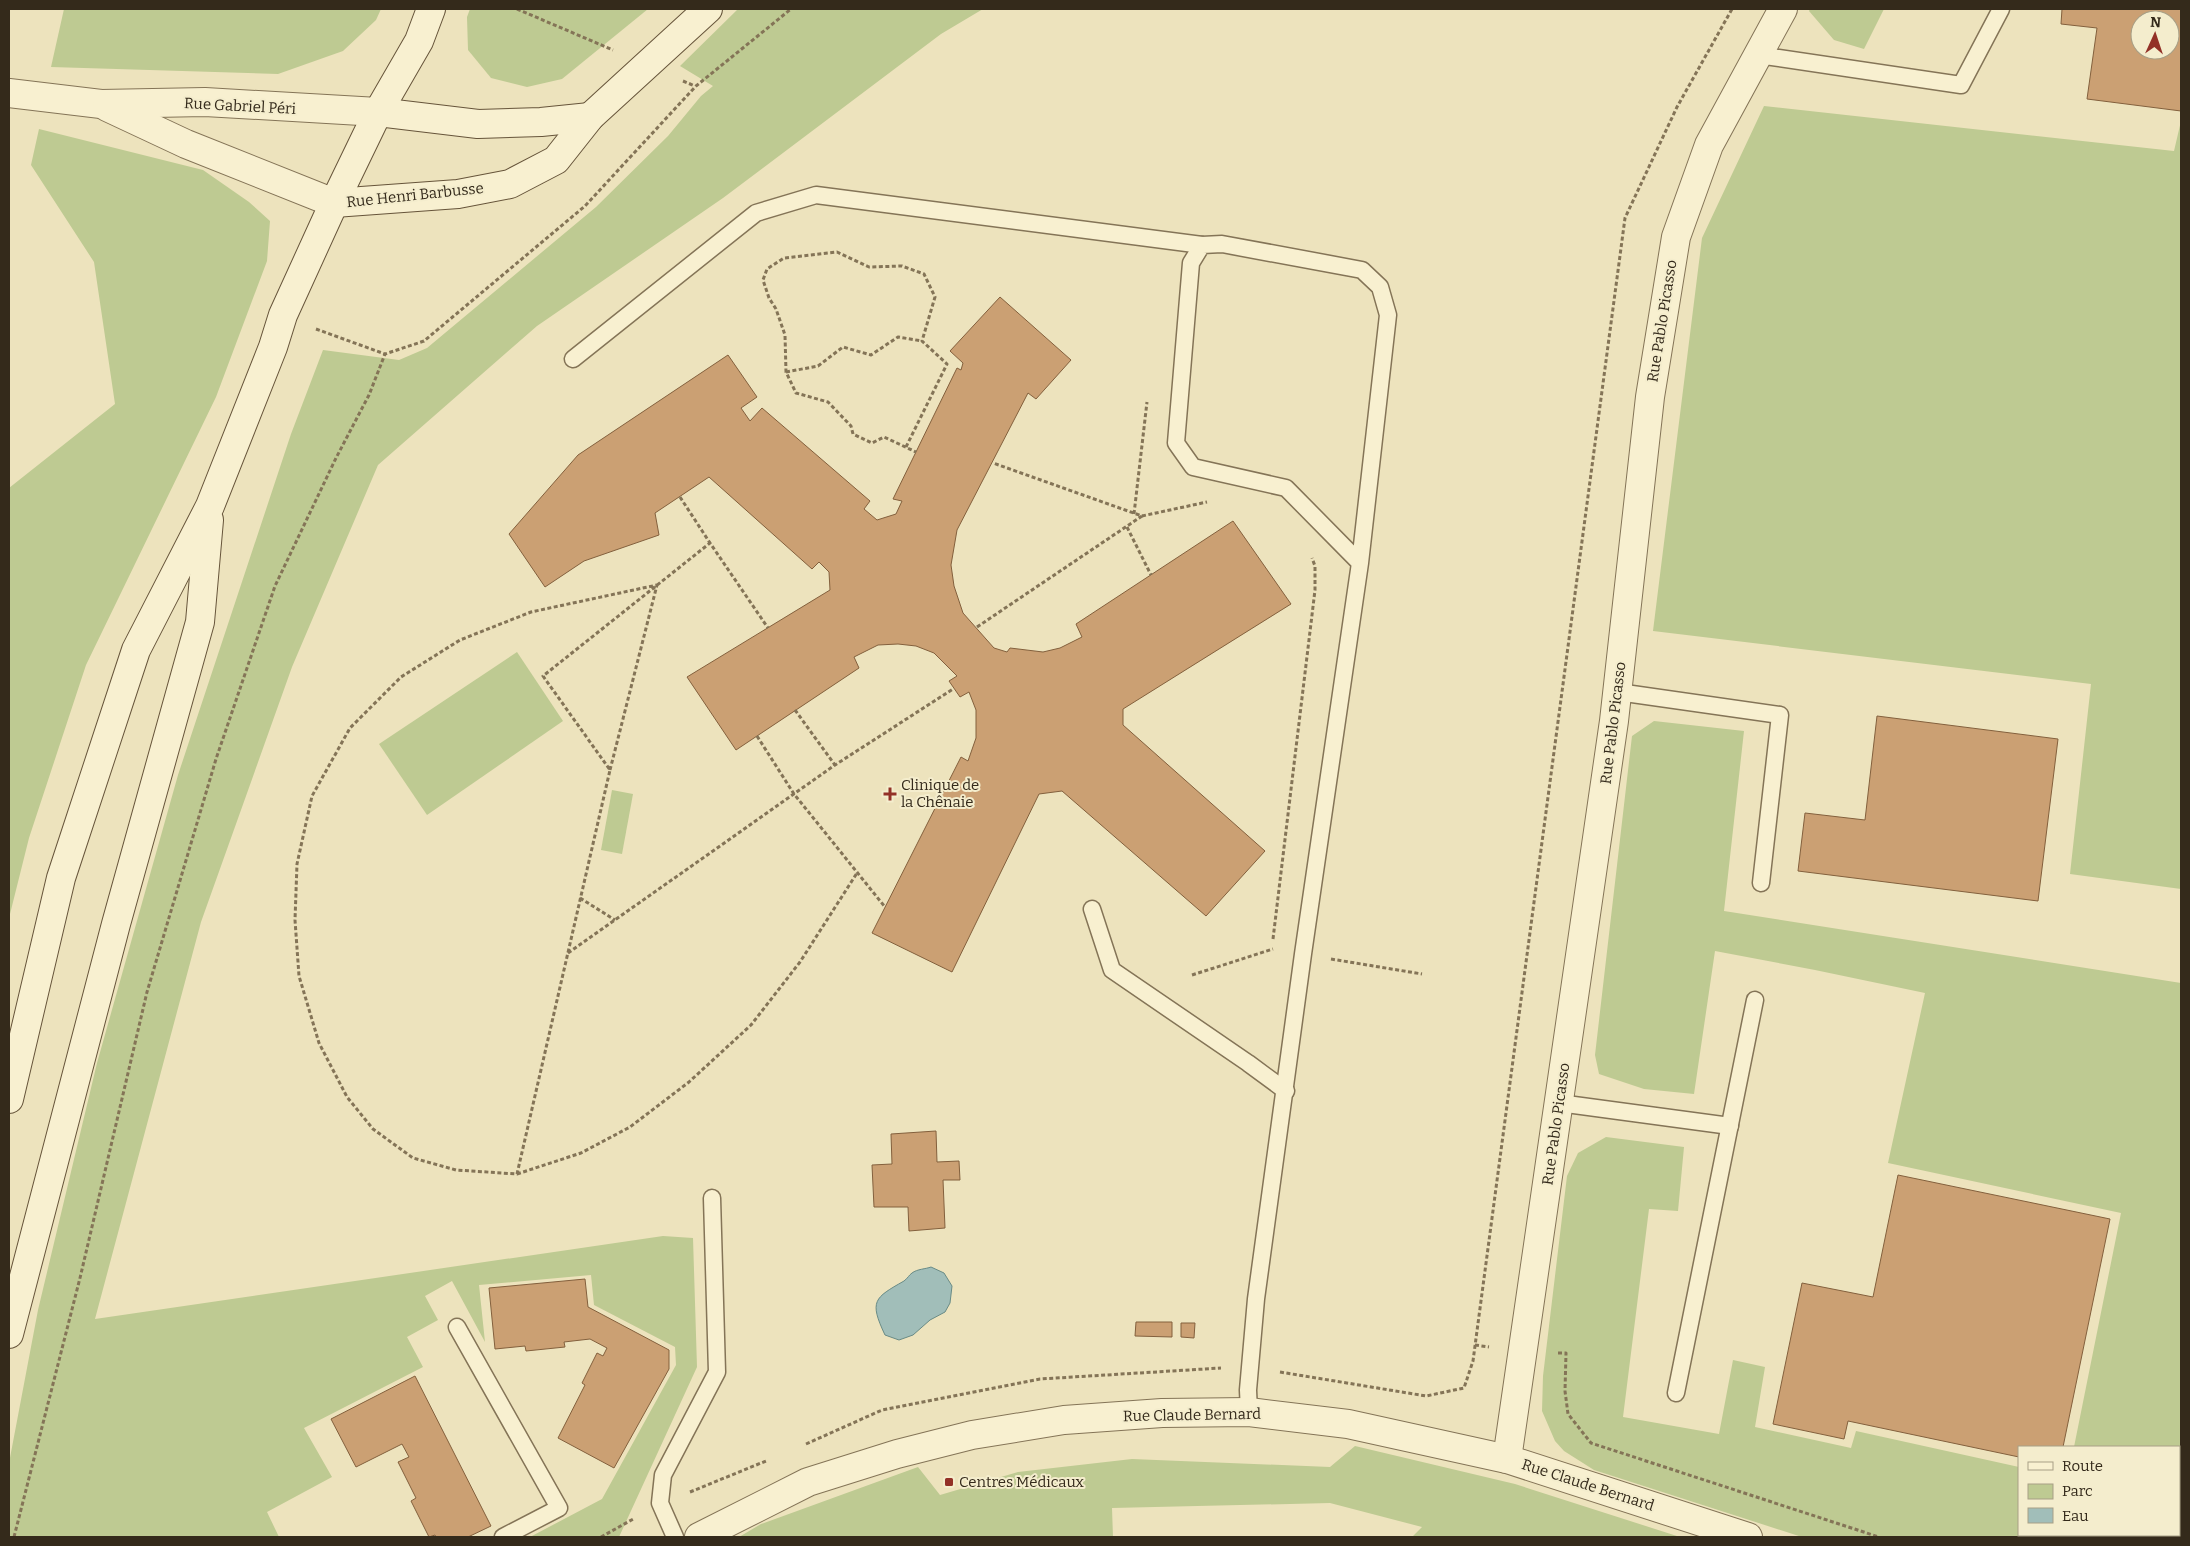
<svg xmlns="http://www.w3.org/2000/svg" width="2190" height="1546" font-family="Bitter,serif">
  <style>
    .green { fill: #beca92 }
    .water { fill: #a1beb9; stroke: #698b86 }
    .building { fill: #cba073; stroke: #83603d; fill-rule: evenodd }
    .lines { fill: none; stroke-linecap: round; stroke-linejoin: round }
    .lane-casing { stroke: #847457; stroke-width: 19 }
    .street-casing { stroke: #847457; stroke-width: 30 }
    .secondary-casing { stroke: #66543a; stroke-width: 30 }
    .path { stroke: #847457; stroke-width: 3; stroke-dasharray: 4 2.5; stroke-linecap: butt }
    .lane { stroke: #f8f0d0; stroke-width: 16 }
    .street { stroke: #f8f0d0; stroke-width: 28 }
    .secondary { stroke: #f8f0d0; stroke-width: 28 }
    .poi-dot { fill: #933127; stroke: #f4edcd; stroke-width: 2 }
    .labels { text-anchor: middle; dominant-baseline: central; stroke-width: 4; stroke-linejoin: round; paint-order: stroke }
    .street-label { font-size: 15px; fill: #342a1b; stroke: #f4edcd }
    .poi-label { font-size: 15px; fill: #342a1b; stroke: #f4edcd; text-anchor: start }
  </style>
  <rect width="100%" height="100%" fill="#ede3bd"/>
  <!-- green -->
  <g class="green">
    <path d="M64 9H381L376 20 343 51 278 74 51 67Z"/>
    <path d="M470 9H648L562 79 527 87 491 78 468 50 467 17Z"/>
    <path d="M738 9H983L941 34 723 198 537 326 378 465 292 667 201 922 95 1319 663 1236 693 1238 697 1367 619 1537H530L602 1499 676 1365 675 1347 594 1305 591 1275 479 1285 485 1342 452 1281 425 1296 438 1320 407 1337 423 1367 304 1428 332 1477 267 1512 279 1537H9V1463L38 1310 97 1063 178 775 291 434 323 350 399 360 427 348 596 207 668 136 701 96 713 86 680 66Z"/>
    <path d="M1810 9H1884L1864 49 1834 40 1809 11Z"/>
    <path d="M1764 106 2174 151 2181 121V889L2070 874 2091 684 1653 631 1702 238Z"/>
    <path d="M39 129 203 170 249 202 270 221 267 261 216 397 86 665 29 838 9 918V488L115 404 94 262 31 165Z"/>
    <path d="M517 652 563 721 427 815 379 744Z"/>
    <path d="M1654 721 1744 731 1724 911 2181 983V1537H1802L1594 1470 1564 1451 1555 1441 1542 1411 1543 1376 1567 1176 1578 1153 1606 1137 1684 1147 1678 1211 1649 1209 1623 1417 1719 1434 1733 1360 1765 1367 1755 1427 1851 1448 1856 1431 2019 1467V1535H2179V1447H2074L2121 1213 1888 1163 1925 993 1815 970 1715 951 1694 1094 1644 1089 1599 1074 1595 1055 1632 736Z"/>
    <path d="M612 790 633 794 622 854 601 850Z"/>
    <path d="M1355 1446 1515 1484 1680 1537H1412L1422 1527 1330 1503 1112 1508 1113 1537H739L761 1524 918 1467 940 1495 1018 1472 1132 1459 1330 1467Z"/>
  </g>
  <!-- water -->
  <path class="water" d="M931 1267 944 1273 952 1286 950 1303 945 1312 930 1320 913 1335 899 1340 885 1335C869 1301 874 1298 904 1281 908 1278 909 1275 912 1273 917 1269 926 1269 931 1267Z"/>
  <!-- building -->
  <g class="building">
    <path d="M2062 9H2181V111L2087 99 2097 28 2061 24ZM2140 20H2170V50H2140Z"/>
    <path d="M1000 297 1071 360 1036 399 1028 393 957 530 951 565 954 586 963 613 986 639 994 648 1007 652 1010 648 1043 652 1060 648 1082 637 1076 624 1233 521 1291 604 1123 709V725L1265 851 1206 916 1062 791 1039 794 952 972 872 933 961 757 968 761 976 738V710L969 692 960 697 949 681 957 676 934 653 916 646 898 644 878 645 854 657 859 668 736 750 687 677 830 590 829 572 819 562 812 569 709 477 655 513 659 535 584 561 545 587 509 534 578 455 728 355 757 397 741 408 750 421 762 408 870 501 864 509 877 520 896 514 902 501 893 499 957 368 961 370 963 363 950 351Z"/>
    <path d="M1877 716 2058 739 2038 901 1798 871 1805 813 1865 820Z"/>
    <path d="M936 1131 937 1162 959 1161 960 1180H943L945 1228 909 1231 908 1207H874L872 1165 892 1164 891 1134Z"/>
    <path d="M1898 1175 2110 1219 2063 1447H2019V1457L1848 1421 1844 1439 1773 1424 1802 1283 1873 1297Z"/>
    <path d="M585 1279 588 1307 669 1350V1369L614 1468 558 1438 585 1385 582 1383 597 1353 603 1356 607 1348 590 1339 564 1342 565 1347 526 1351 525 1346 495 1349 489 1288Z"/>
    <path d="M1136 1322H1172V1337L1135 1336Z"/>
    <path d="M1181 1323H1195L1194 1338 1181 1337Z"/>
    <path d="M415 1376 491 1526 468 1537H436L435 1535 429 1537 411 1501 416 1498 398 1462 409 1457 402 1444 356 1467 331 1419Z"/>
  </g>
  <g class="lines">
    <defs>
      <g id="lane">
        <path d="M1758 55 1961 85 2001 9"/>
        <path d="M573 359 756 213 816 195 1202 245"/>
        <path d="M1618 692 1780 715 1761 883"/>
        <path d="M1092 909 1112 970 1248 1063 1286 1091"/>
        <path d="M1559 1103 1730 1126"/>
        <path d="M457 1327 559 1508 503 1537"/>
        <path d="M1676 1393 1755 1000"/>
        <path d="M1249 1412 1248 1390 1256 1299 1303 954 1360 563 1388 315 1380 287 1362 270 1222 244 1202 245 1191 263 1176 443 1193 467 1286 488 1360 563"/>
        <path d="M675 1537 660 1503 663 1475 717 1372 712 1198"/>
      </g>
      <g id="street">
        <path d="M9 93 101 104 205 102 378 112"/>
        <path d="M107 107 186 144 334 203"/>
        <path d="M1507 1459 1614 721 1650 397 1676 237 1709 145 1783 9"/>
        <path d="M699 1537 808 1482 897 1454 972 1435 1064 1420 1162 1413 1249 1412 1348 1424 1507 1459 1748 1537"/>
      </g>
      <g id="secondary">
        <path d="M378 112 478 124 541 122 590 117"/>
        <path d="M334 203 458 194 510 184 556 160 590 117 708 9"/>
        <path d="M9 1099 61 878 136 650 210 506 273 347 283 315 334 203 378 112 419 41 431 9"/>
        <path d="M9 1334 116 924 200 622 209 520"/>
      </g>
    </defs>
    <!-- lane casing -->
    <use href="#lane" class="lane-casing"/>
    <!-- street casing -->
    <use href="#street" class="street-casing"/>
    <!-- secondary casing -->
    <use href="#secondary" class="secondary-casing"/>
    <!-- path -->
    <g class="path">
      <path d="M517 9 613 50"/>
      <path d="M683 81 695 86"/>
      <path d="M316 329 385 354 424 341 585 206 696 86 791 9"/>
      <path d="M786 372 818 366 843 347 871 355 898 337 922 341"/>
      <path d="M906 447 947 364 922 341 935 297 924 274 902 266 869 267 837 252 784 258 767 269 763 280 769 298 776 309 785 335 786 372 796 393 828 402 851 426 853 434 872 443 884 437 916 452"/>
      <path d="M680 497 710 543"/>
      <path d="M1134 514 1147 402"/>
      <path d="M1142 516 1207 502"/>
      <path d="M1127 527 1151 575"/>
      <path d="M977 627 1142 516 993 463"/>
      <path d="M795 710 835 765"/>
      <path d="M757 736 794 794 885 907"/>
      <path d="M610 770 657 585 531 612 460 640 401 677 350 728 312 796 297 864 295 920 299 976 319 1043 347 1097 373 1129 413 1158 456 1170 517 1174 610 770 543 676 710 543 768 628"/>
      <path d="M580 898 615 920"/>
      <path d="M1273 939 1315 590V566L1312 558"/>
      <path d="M568 953 835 765 953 689"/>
      <path d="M1331 959 1422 974"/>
      <path d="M1192 975 1273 949"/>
      <path d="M517 1174 581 1153 630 1127 689 1082 751 1025 800 962 857 873"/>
      <path d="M1475 1345 1489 1347"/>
      <path d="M1558 1353H1566L1565 1391 1568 1414 1591 1443 1879 1537"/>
      <path d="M1280 1372 1426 1396 1464 1388 1473 1361 1625 218 1677 107 1732 9"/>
      <path d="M806 1444 882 1410 1040 1379 1221 1368"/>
      <path d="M690 1492 766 1461"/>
      <path d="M14 1537 80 1278 147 992 216 759 275 586 336 458 369 395 385 354"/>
      <path d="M601 1537 635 1518"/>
    </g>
    <!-- lane -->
    <use href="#lane" class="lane"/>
    <!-- street -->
    <use href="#street" class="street"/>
    <!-- secondary -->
    <use href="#secondary" class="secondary"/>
  </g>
  <!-- markers -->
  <g class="poi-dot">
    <path d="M887.5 786.5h5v5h5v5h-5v5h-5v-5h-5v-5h5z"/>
    <rect x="944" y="1477" width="10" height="10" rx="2.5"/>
  </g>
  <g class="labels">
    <!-- street labels -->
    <g class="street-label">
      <text transform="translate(240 106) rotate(3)">Rue Gabriel Péri</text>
      <text transform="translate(415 195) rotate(-6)">Rue Henri Barbusse</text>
      <text transform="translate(1662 321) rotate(-81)">Rue Pablo Picasso</text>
      <text transform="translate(1613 723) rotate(-83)">Rue Pablo Picasso</text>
      <text transform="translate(1556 1124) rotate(-82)">Rue Pablo Picasso</text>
      <text transform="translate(1192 1415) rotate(-1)">Rue Claude Bernard</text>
      <text transform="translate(1588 1485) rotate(18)">Rue Claude Bernard</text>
    </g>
    <!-- poi labels -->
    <g class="poi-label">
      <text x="901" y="785">Clinique de<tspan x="901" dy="17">la Chênaie</tspan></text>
      <text x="959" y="1482">Centres Médicaux</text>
    </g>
  </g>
  <!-- border -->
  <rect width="2190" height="1546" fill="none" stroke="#342a1b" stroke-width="20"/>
  <!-- legend -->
  <rect x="2018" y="1446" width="162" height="90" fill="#f4edcd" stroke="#a79f86"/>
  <rect x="2028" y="1462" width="25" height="8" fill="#f8f0d0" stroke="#a79f86"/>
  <text x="2062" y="1471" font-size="15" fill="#342a1b">Route</text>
  <rect x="2028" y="1484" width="25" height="15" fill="#beca92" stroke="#a79f86"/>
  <text x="2062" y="1496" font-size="15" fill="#342a1b">Parc</text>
  <rect x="2028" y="1508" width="25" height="15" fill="#a1beb9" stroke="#a79f86"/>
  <text x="2062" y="1521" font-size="15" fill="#342a1b">Eau</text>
  <!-- north arrow -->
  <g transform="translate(2155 35) rotate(3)"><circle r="24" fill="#f4edcd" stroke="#a79f86"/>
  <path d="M0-4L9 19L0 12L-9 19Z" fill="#933127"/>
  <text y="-8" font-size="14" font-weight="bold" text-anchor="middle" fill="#342a1b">N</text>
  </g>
</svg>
